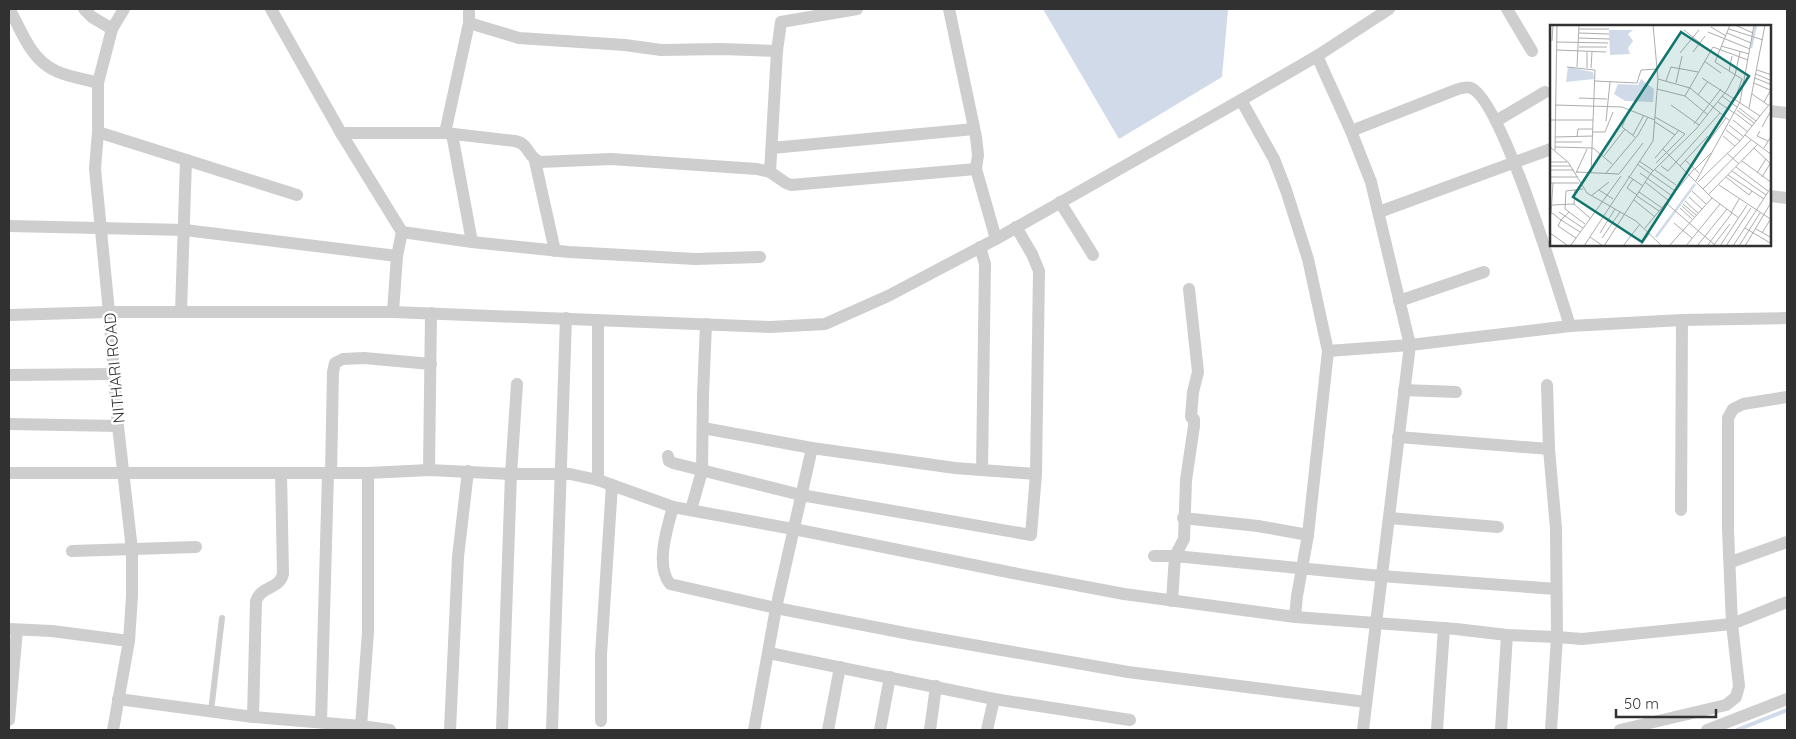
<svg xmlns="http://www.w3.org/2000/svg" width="1796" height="739" font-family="Quicksand,sans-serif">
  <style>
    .water { fill: #d0dae9 }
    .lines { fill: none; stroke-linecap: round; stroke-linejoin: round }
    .stream { stroke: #d0dae9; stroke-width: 4 }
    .lane { stroke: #cecece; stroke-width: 6 }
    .street { stroke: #cecece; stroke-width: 12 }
    .labels { text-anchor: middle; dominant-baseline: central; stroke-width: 5; stroke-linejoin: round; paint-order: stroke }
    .street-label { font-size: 16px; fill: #313131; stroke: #fff }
    .inset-river { fill: none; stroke: #d0dae9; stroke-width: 2.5 }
    .inset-road { fill: none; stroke: #adadad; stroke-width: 1 }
    .view { fill: #0f766e; fill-opacity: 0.15; stroke: #0f766e; stroke-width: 2.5 }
    .inset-edge { fill: none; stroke: #313131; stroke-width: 2.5 }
  </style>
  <rect width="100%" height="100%" fill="#fff"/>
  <!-- water -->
  <path class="water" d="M1043 9H1228L1222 77 1119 139Z"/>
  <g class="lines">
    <!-- stream -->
    <path class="stream" d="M1737 730 1787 710"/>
    <!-- lane -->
    <path class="lane" d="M211 711 222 618"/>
    <!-- street -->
    <g class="street">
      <path d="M84 9 92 17 112 29"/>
      <path d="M271 9 341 133 402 232 472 242 569 252 695 259 760 257"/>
      <path d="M949 9 976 137 978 155 976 169 996 239"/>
      <path d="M1507 9 1532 51"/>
      <path d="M10 10C22 32 31 60 56 71 69 77 84 79 98 83"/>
      <path d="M469 23 519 38 625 45 661 50 721 49 777 51"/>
      <path d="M1317 56 1351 131 1371 182 1410 345 1363 730"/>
      <path d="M1241 100 1274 159 1286 190 1308 259 1328 351 1308 535 1297 596 1295 617"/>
      <path d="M1770 111 1787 113"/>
      <path d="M1496 121 1545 92"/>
      <path d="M1351 131 1453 91C1458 89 1466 86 1471 88 1501 100 1558 288 1570 326"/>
      <path d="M98 132 297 195"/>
      <path d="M341 133H445L515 141C530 144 527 157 540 162L611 159 757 169 770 172 786 183 791 185 976 169"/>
      <path d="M445 133 469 23V9"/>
      <path d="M452 134 472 242"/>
      <path d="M772 148 974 129"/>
      <path d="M535 161 555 251"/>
      <path d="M770 172 777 51 781 22 857 9"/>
      <path d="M1770 196 1787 198"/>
      <path d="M1060 202 1093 255"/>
      <path d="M1379 212 1551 149"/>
      <path d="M9 226 185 230 397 256"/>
      <path d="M980 247 985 264 982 470"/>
      <path d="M1399 301 1484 272"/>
      <path d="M181 312 186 160"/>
      <path d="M393 312 397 256 402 232"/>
      <path d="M9 315 109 312H393L770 327 825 324 888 296 996 239 1241 100 1317 56 1389 9"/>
      <path d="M598 320V480"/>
      <path d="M1328 351 1410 345 1570 326 1682 320 1787 318"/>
      <path d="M9 375 114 374"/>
      <path d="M1547 385 1549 449 1556 528 1557 637 1551 730"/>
      <path d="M1404 390 1456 392"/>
      <path d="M9 424 118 426"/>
      <path d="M703 428 812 448 955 468 1036 474"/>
      <path d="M1398 437 1549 449"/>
      <path d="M668 456 669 461 673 463 801 495 1031 535 1036 474 1039 271 1032 254 1016 227"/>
      <path d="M429 470 431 313"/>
      <path d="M9 473H368L429 470 511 474H570L598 480 673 507 804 531 1013 573 1124 594 1295 617 1456 629 1507 635 1557 637 1582 639 1732 624 1787 602"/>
      <path d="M331 473 333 372 335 363 343 359 364 358 431 364"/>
      <path d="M673 507C667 528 655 566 670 584L776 608 910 634 1128 672 1366 702"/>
      <path d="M691 510 702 471 703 395 706 324"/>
      <path d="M1681 510 1682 320"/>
      <path d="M1183 518 1258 526 1308 535"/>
      <path d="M1389 518 1498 527"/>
      <path d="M72 551 196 547"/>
      <path d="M1154 556H1175L1381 576 1556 589"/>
      <path d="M1731 562 1787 542"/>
      <path d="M1172 601 1175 556 1184 539 1186 480 1194 426V419L1191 417 1193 392 1198 372 1189 289"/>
      <path d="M9 629 52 631 129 641"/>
      <path d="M769 653 994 699 1130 720"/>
      <path d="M118 699 253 717 361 726 390 730"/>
      <path d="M253 717 256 601C262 585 279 590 283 574L281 473"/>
      <path d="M9 720 17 630"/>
      <path d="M601 721V655L612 485"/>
      <path d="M321 722 328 473"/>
      <path d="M361 726 368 632V473"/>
      <path d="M113 730 129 641 132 596V550L118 426 109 312 95 169 98 132V83L112 29 124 9"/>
      <path d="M450 730 458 557 468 471"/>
      <path d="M502 730 511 474 517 384"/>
      <path d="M552 730 566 318"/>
      <path d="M754 730 776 608 812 448"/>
      <path d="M828 730 840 667"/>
      <path d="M880 730 890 677"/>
      <path d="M930 730 936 686"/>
      <path d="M987 730 994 699"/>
      <path d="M1437 730 1444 628"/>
      <path d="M1501 730 1507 635"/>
      <path d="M1620 730 1726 705 1736 697 1739 686 1732 624 1728 530V418L1733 409 1743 404 1787 397"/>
      <path d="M1707 730 1787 699"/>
    </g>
  </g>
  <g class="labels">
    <!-- street labels -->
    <g class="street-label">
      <text transform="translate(114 368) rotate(-95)">NITHARI ROAD</text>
    </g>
  </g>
  <!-- overview -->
  <g transform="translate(1550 25)">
    <rect width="221" height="221" fill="#fff"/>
    <path d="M59 5H83L78 9 83 16 78 23 80 29 60 30ZM18 42 43 47 44 54 16 57ZM91 54 104 64 103 77 75 76 64 69 68 59 88 60Z" fill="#d0dae9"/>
    <path class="inset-river" d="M201 23 206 0M106 212 145 159"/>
    <path class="inset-road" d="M180 0 165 37 192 54 185 74M185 0 203 8M161 2 176 11M29 4H59M179 4 213 15M134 5 160 26M158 7 200 24M29 8 59 9M177 8 201 18M29 13 60 14M2 16 3 0M7 17 58 18M171 21 199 29M29 22H57M7 25 56 27M143 27 155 11M130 28 149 5M154 36 171 48M17 42 45 45 41 148M27 42 29 0M37 43V27M41 43 42 27M207 45 222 50M179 46 182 31M206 49 222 56M152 53 210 91M205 53 222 60M108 54 140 63 180 96M45 56 87 58 91 45 108 44M116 56 121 42 148 47M126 58 132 31M204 58 220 65M107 64 135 71 158 90M202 69 218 80M148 70 158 56M135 71 163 22 198 35M172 71 187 82M29 73 57 74M168 77 184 88M214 77 222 63M5 80 72 82 105 95M121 80 149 100M189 83 206 96M199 83 215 0M79 85 72 102 85 112M187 85 204 98M185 88 202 101M105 92 135 109 106 138M0 95H43M183 95 198 107M56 96 60 57M105 97 125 110M144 99 171 64M179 100 194 112M212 102 222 84M176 105 190 116M210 106 207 111 218 116M43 107H55L63 87M83 110 94 90M195 110 222 130M173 111 185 121M5 112 43 111M27 112 28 104H43M5 117H32M158 117 176 93M0 122 18 137 37 168 86 196 112 221M5 122 43 123 62 139M204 123 220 138M214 123 222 110M113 124 162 173 189 193M5 125 7 0M177 128 189 139M54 131 75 104M105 133 129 105M135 135 149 148M89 136 104 146M192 136 222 158M0 137H17M87 139 125 166M0 141H21M111 141 118 146 170 88M130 141 158 111M186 142 218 166M145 144 161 128M0 145H24M105 145 126 160M182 146 216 170M26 147 69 149 93 118M26 148 37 124M56 148 88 110 98 92M90 148 122 171M207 148 216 134M178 150 214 174M78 151 93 161M0 152H28M176 152 199 170 202 166M212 152 221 137M83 154 77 163 87 170M146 156 190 77 204 0M95 157 118 175M148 157 190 116 222 76M0 158H29M169 160 222 195M33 164 16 166 15 184 35 199M153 164 201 115M49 165 63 174M142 166 156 179M89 167 112 183M159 169 208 119M41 171 59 157M87 171 109 186M139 172 152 184M84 175 105 192M135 176 148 188M116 178 166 221M24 179 40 193M133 179 146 190M2 180 24 179 25 165M132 181 144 192M130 183 142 194M9 187 33 203M19 187 11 195 30 207M2 188 11 195 8 201 26 213M181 188 189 174M1 189 3 158M124 198 142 213M95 203 144 144M195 203 222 219M206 204 222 213M0 208 17 220M50 208 65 184M212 208 220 195M40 212 53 221M52 213 70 187M16 221 21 220 71 151M34 221 103 116 108 54 103 0M54 221 101 148 146 104 177 65 185 50 190 27M73 221 90 199M90 221 100 208M119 221 162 173M136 221 170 179M147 221 177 184M157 221 182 188M163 221 180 199M170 221 197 180M176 221 201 183M183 221 222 161M189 221 210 188M195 221 222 176"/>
    <path class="view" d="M131 7 199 51 92 217 23 172Z"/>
    <rect width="221" height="221" class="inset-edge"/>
  </g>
  <!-- border -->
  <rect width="1796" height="739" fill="none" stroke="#313131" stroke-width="20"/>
  <!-- scale -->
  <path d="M1616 709v8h100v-8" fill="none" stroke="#313131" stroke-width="2.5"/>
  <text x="1624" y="709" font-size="15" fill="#313131" stroke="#ffffff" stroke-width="4" paint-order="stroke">50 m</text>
</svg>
